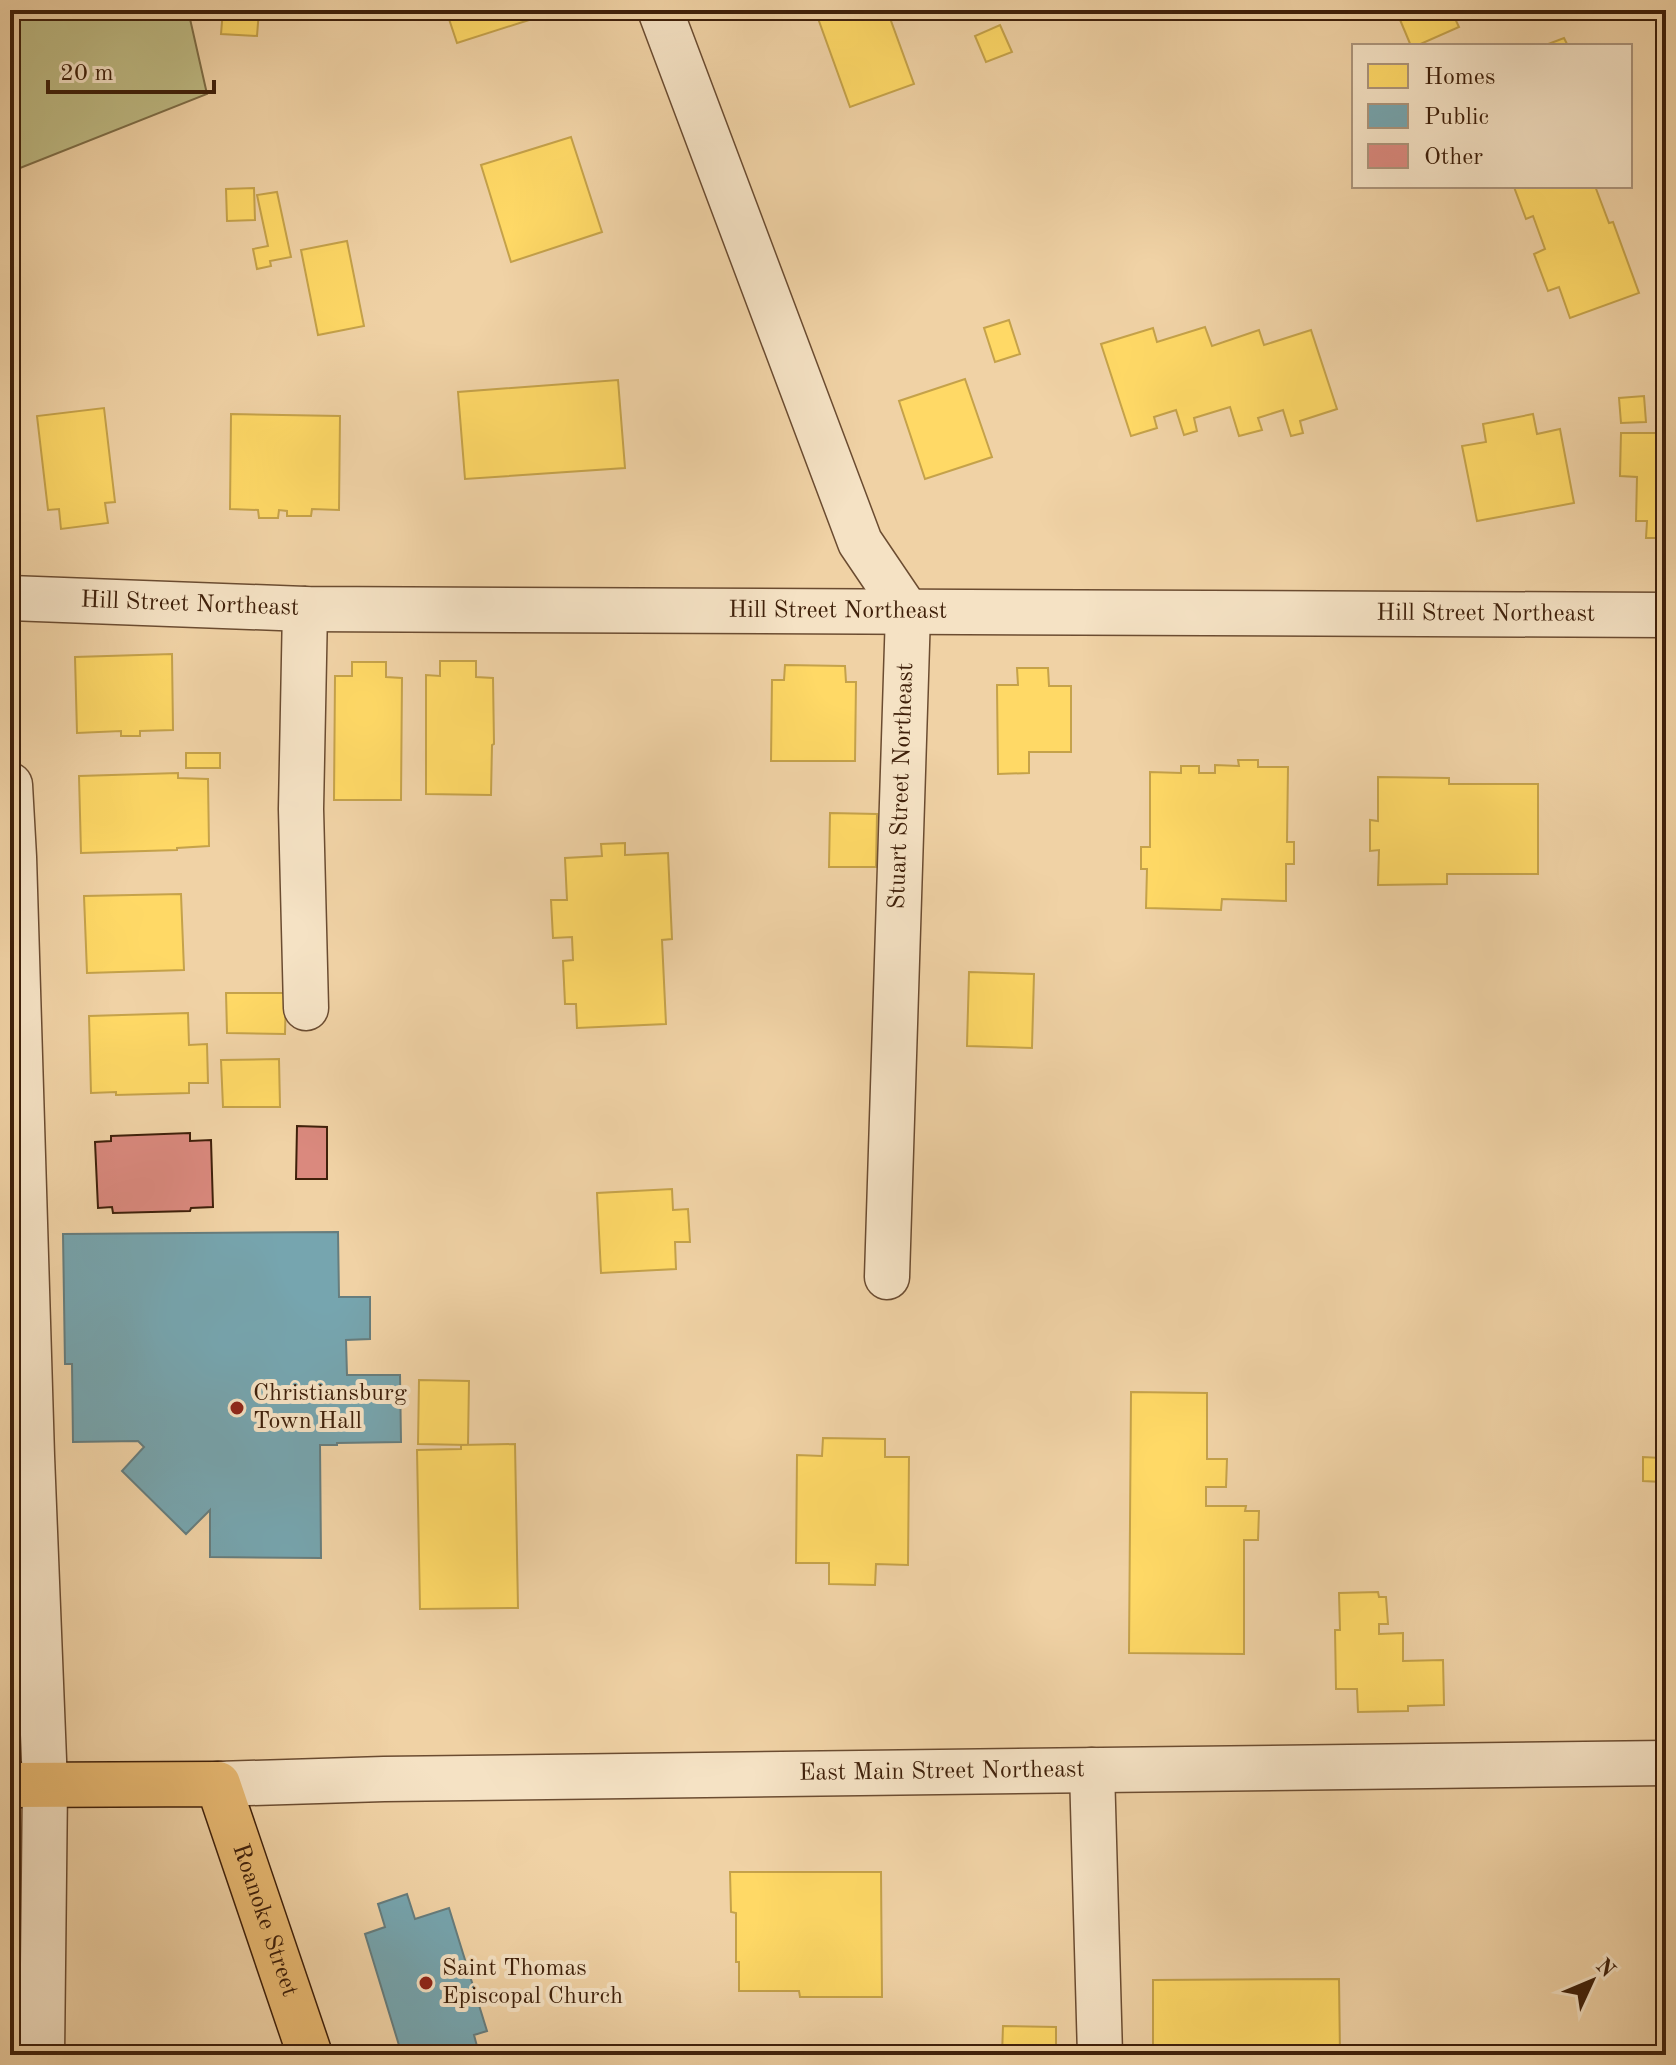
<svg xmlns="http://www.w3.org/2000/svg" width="1676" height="2065" font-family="'Old Standard TT',serif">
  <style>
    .green { fill: #beba83; stroke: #7e6d46; stroke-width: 2 }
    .homes { fill: #ffd966; stroke: #c5a24a; stroke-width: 2 }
    .public { fill: #76a5af; stroke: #667d7e; stroke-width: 2 }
    .building { fill: #da897e; stroke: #3f200a; stroke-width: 2 }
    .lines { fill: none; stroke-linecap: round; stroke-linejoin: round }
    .minor-casing { stroke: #6b4c31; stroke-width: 47 }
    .major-casing { stroke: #3f200a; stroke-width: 47 }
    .minor { stroke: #f5e2c4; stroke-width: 44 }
    .major { stroke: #e8b972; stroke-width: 44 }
    .poi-dot { fill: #8f2418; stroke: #f5e2c4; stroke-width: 3 }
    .labels { text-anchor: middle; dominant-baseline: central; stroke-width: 8; stroke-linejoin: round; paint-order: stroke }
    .street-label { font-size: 24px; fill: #3f200a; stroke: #f5e2c4 }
    .poi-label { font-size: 24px; fill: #3f200a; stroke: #f5e2c4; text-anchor: start }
  </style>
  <rect width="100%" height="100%" fill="#f0d2a5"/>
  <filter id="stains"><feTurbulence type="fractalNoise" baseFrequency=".0025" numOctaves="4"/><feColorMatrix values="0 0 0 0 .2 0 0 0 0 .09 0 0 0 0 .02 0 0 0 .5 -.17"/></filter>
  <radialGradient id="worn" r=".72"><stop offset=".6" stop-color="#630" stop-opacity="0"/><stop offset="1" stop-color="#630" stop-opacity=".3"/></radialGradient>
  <!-- green -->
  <path class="green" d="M10 10H188L207 94 10 172Z"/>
  <!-- homes -->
  <g class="homes">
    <path d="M223 10H259L257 36 221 34Z"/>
    <path d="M446 10H529L532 19 457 43Z"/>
    <path d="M815 10H887L914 84 850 107Z"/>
    <path d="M1410 10H1451L1459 27 1416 46H1411L1398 15Z"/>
    <path d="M1000 25 1012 52 986 62 975 36Z"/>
    <path d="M1564 38 1568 46H1543Z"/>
    <path d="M571 137 602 232 511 262 481 165Z"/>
    <path d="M1595 186 1609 223 1613 222 1639 293 1570 318 1559 287 1548 291 1534 254 1545 249 1533 216 1526 219 1514 187Z"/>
    <path d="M254 188 255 220 227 221 226 189Z"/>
    <path d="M277 192 291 257 270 261 271 266 257 269 253 249 268 246 257 195Z"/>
    <path d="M347 241 364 326 318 335 301 250Z"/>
    <path d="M1009 320 1020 354 995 362 984 328Z"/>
    <path d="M1205 327 1212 346 1259 330 1264 345 1311 330 1337 409 1300 421 1303 433 1291 436 1283 410 1258 418 1262 430 1239 436 1230 407 1194 418 1197 431 1184 435 1176 410 1154 417 1157 428 1131 436 1101 344 1153 328 1157 342Z"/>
    <path d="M965 379 992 457 925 479 899 401Z"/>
    <path d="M618 380 625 468 465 479 458 392Z"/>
    <path d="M1644 396 1646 422 1621 423 1619 398Z"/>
    <path d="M104 408 115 502 105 503 108 523 61 529 59 509 48 510 37 416Z"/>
    <path d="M231 414 340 416 339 510 312 509 311 516H287V511L279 510 278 518H259L258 510 230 509Z"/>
    <path d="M1533 414 1537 434 1560 429 1574 503 1477 521 1462 446 1486 442 1483 424Z"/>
    <path d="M1621 433H1666V538H1646L1647 521H1636L1637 477 1620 476Z"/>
    <path d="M172 654 173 730 140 731V736H121V731L77 733 75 657Z"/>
    <path d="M440 661H476V677L493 678 494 744 492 745 491 795 426 794V675L440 676Z"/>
    <path d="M352 662H386V677L402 678 401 800H334L335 676H352Z"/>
    <path d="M785 665 845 666 846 682H856L855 761H771L772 680H784Z"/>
    <path d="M1017 668H1048L1049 686H1071V752H1029V773L998 774 997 685H1018Z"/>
    <rect x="186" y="753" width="34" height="15"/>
    <path d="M1238 760H1258V767H1288L1287 842H1294V864H1286V901L1222 899 1221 910 1146 908 1147 869H1141V847H1150V772L1181 773V766H1199V773H1215V765L1239 766Z"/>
    <path d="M178 773V778L208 779 209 846 177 848V850L81 853 79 776Z"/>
    <path d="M1378 777 1449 778V784H1538V874H1447V884L1378 885 1379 850 1370 851V820L1378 821Z"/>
    <path d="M830 813 877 814 876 867H829Z"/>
    <path d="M625 843V855L668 853 672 939 662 940 666 1024 577 1028 576 1004H565L563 961 573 960 572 937 553 938 551 900H567L565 858 602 856 601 844Z"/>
    <path d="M181 894 184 970 87 973 84 896Z"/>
    <path d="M969 972 1034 974 1032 1048 967 1046Z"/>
    <path d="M226 993H286L285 1034 227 1033Z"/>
    <path d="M188 1013 189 1045 207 1044 208 1083H189V1093L116 1095V1092L91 1093 89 1016Z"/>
    <path d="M279 1059 280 1107H223L221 1060Z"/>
    <path d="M672 1189 673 1210 688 1209 690 1242H675L676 1269 601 1273 597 1193Z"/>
    <path d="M1662 1364H1666V1570L1661 1569 1662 1482 1643 1481V1457L1661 1458Z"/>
    <path d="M419 1380 469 1381 468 1445 418 1444Z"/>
    <path d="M1131 1392 1207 1393V1459H1227L1226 1487H1206V1506H1246L1245 1511H1259L1258 1540H1244V1654L1129 1653Z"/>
    <path d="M823 1438 885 1439V1457H909L908 1565 876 1564 875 1585 829 1584V1563H796L797 1455 822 1456Z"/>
    <path d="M515 1444 518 1608 420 1609 417 1450 461 1449V1445Z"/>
    <path d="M1378 1592 1379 1597H1386L1388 1624H1379V1634L1403 1633V1661L1443 1660 1444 1705 1408 1706V1711L1358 1712 1357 1689H1336L1335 1630H1340L1339 1593Z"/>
    <path d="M730 1872H881L882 1997H800L799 1991H739V1962H736V1913L731 1912Z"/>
    <path d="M1339 1979 1340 2055H1183V2052H1153V1980Z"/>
    <path d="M1003 2026 1056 2027V2055H1002Z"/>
  </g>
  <!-- public -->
  <g class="public">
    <path d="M338 1232 339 1297H370V1339L346 1340 347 1375H400L401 1442 337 1443V1445H320L321 1558 210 1557V1510L186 1534 122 1471 144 1447 138 1441 73 1442 72 1364H65L63 1234Z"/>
    <path d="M407 1894 415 1919 449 1908 487 2031 474 2035 477 2046 463 2051 464 2055H402L365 1934 385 1927 378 1904Z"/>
  </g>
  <!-- building -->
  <g class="building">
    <path d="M297 1126 327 1127V1179H296Z"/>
    <path d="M190 1133V1141L211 1140 213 1207 191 1208 190 1211 113 1213 112 1207 98 1208 95 1142 111 1141V1136Z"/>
  </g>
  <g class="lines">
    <defs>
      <g id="minor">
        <path d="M660 10 860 542 908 613 887 1277"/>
        <path id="s1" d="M10 598 305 609 1666 615"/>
        <path d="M305 609 301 809 306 1008"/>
        <path d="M10 785 14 857 32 1456 45 1785 42 2055"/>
        <path d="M1092 1770 1100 2055"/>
        <path id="s2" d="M218 1784 384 1779 1666 1763"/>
      </g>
      <g id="major">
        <path id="s3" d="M10 1785 218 1784 310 2055"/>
      </g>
    </defs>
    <!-- minor casing -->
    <use href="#minor" class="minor-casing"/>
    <!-- major casing -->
    <use href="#major" class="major-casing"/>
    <!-- minor -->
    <use href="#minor" class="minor"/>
    <!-- major -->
    <use href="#major" class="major"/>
  </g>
  <!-- markers -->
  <g class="poi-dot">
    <circle cx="237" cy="1408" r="8"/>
    <circle cx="426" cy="1983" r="8"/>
  </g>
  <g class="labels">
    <!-- street labels -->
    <g class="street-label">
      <text stroke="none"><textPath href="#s1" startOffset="180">Hill Street Northeast</textPath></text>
      <text stroke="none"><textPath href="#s1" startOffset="828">Hill Street Northeast</textPath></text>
      <text stroke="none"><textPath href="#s1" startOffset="1476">Hill Street Northeast</textPath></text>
      <text transform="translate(902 786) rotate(-88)">Stuart Street Northeast</text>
      <text stroke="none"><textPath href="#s2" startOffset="724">East Main Street Northeast</textPath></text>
      <text stroke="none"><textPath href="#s3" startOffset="352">Roanoke Street</textPath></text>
    </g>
    <!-- poi labels -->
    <g class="poi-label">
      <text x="253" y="1394">Christiansburg<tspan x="253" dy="28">Town Hall</tspan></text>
      <text x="442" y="1969">Saint Thomas<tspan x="442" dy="28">Episcopal Church</tspan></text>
    </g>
  </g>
  <!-- margin -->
  <rect width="1676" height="2065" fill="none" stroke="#f0d2a5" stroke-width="40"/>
  <rect x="12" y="12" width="1652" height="2041" fill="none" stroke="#3f200a" stroke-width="4"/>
  <rect x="20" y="20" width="1636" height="2025" fill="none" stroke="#3f200a" stroke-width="2"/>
  <!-- legend -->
  <rect x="1352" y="44" width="280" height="144" fill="#f5e2c4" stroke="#ac947a" stroke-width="2"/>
  <rect x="1368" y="64" width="40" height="24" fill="#ffd966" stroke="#ac947a" stroke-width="2"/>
  <text x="1424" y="84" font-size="24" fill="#3f200a">Homes</text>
  <rect x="1368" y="104" width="40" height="24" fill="#76a5af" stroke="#ac947a" stroke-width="2"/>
  <text x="1424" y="124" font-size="24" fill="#3f200a">Public</text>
  <rect x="1368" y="144" width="40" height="24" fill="#da897e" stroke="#ac947a" stroke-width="2"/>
  <text x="1424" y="164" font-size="24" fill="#3f200a">Other</text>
  <!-- north arrow -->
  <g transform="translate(1592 1981) rotate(46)" stroke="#f5e2c4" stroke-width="6" paint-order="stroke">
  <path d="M0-6L14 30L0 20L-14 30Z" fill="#3f200a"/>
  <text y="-12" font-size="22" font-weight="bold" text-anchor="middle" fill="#3f200a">N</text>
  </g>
  <!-- scale -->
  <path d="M48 80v12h166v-12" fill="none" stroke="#3f200a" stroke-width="4"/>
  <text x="60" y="80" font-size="24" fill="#3f200a" stroke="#f5e2c4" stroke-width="6" paint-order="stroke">20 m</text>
  <rect width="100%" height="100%" filter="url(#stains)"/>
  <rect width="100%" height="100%" fill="url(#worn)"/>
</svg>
